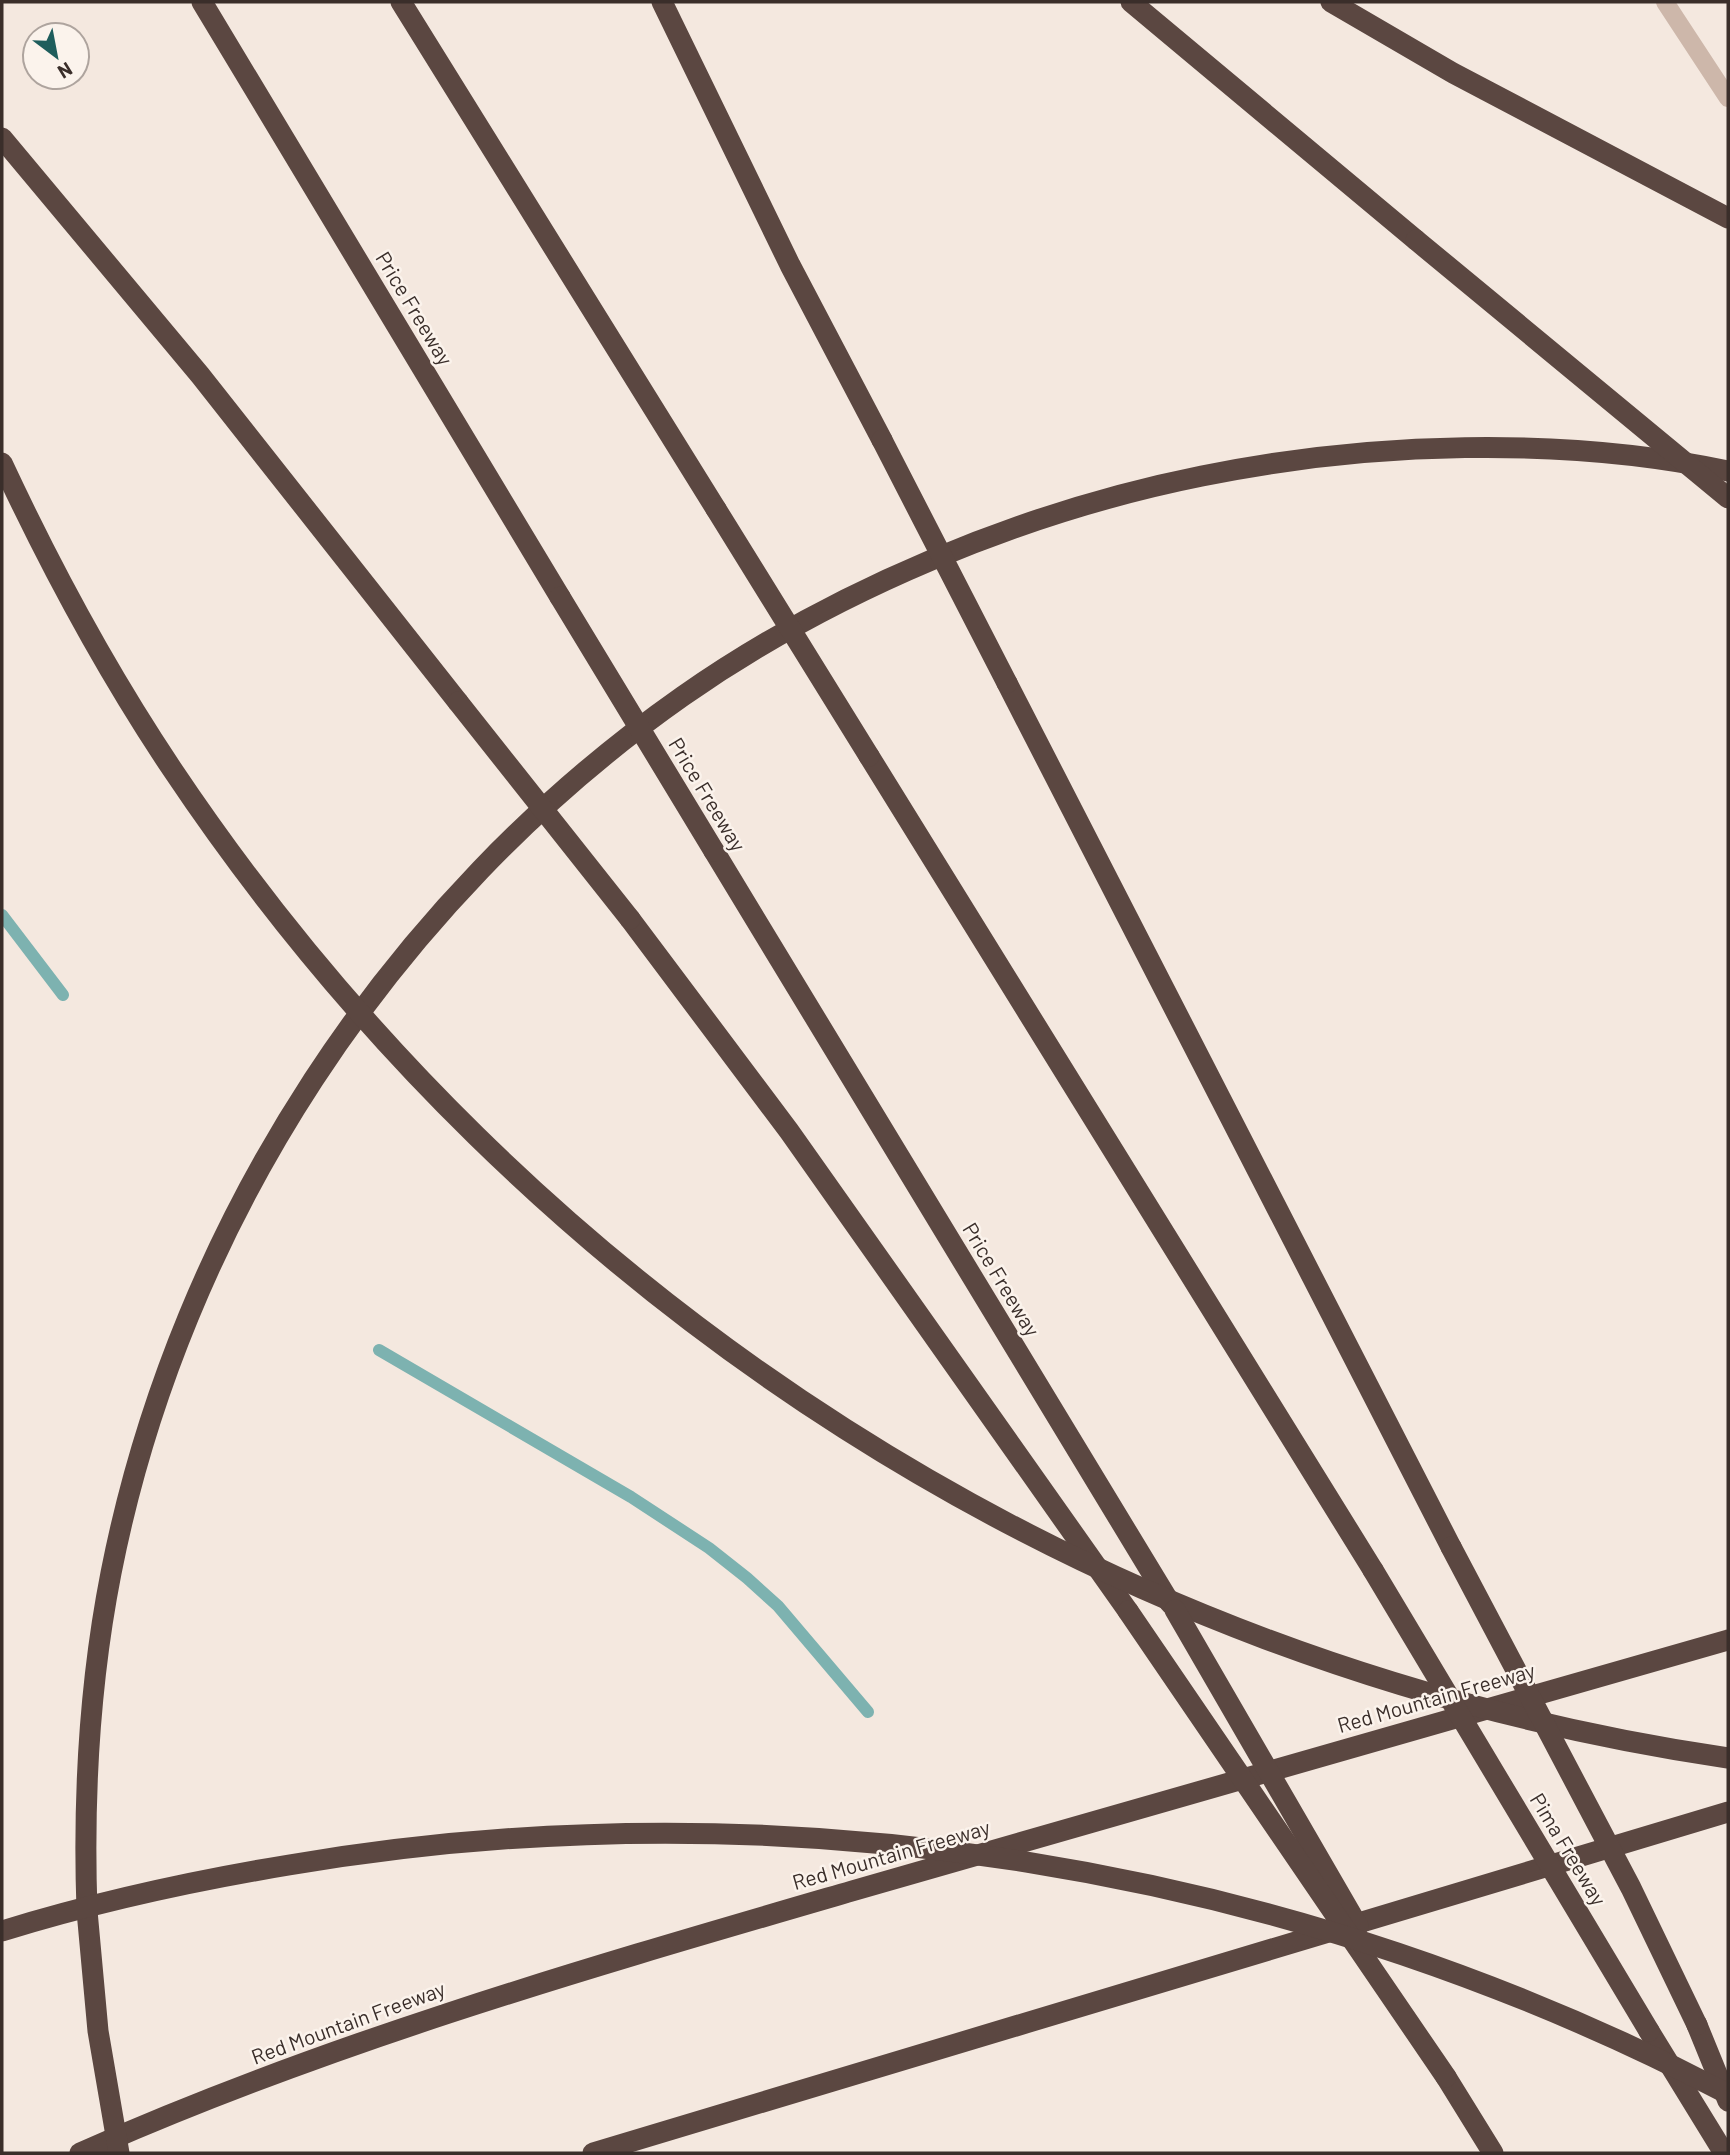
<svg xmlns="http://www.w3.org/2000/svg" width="1730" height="2155" font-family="Barlow,sans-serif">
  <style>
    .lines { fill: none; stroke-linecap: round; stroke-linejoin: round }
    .stream { stroke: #7db2b0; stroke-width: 12 }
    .service { stroke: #cdb7aa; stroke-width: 18 }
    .motorway { stroke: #5b4741; stroke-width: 21 }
    .motorway-bridge { stroke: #5b4741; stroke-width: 21 }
    .labels { text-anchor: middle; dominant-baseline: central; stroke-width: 5; stroke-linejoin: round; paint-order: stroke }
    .street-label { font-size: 21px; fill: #3a2e2a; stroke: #fbf3ec }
  </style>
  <rect width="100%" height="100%" fill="#f4e8df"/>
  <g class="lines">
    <!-- stream -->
    <g class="stream">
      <path d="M2 915 63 995"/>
      <path d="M379 1350 631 1497 709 1548 747 1578 778 1606 868 1712"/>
    </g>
    <!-- service -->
    <path class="service" d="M1665 2 1728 98"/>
    <!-- motorway -->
    <g class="motorway">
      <path d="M202 2 560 597"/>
      <path d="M401 2 716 509"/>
      <path d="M662 2 790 265 882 440"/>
      <path d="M1131 2 1416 240"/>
      <path d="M1331 2 1453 73 1728 218"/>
      <path d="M2 138 200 375 458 702"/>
      <path d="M1007 683 1451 1547"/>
      <path d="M869 756 1373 1570"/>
      <path d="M714 851 1170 1603"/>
      <path d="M630 919 789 1131 1128 1611"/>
      <path d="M87 1911C83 1797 89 1685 111 1573 180 1222 391 901 683 696 833 591 1022 512 1202 476 1368 442 1562 436 1728 471"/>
      <path d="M1697 2025 1728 2101"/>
      <path d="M1649 2031 1724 2153"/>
      <path d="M1446 2077 1493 2153"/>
      <path d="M80 2153C329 2042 591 1967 852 1891 1144 1806 1436 1723 1728 1640"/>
      <path d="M593 2153 1728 1812"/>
    </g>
    <!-- motorway-bridge -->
    <g class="motorway-bridge">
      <path d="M1416 240 1728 498"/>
      <path d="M882 440 1007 683"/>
      <path d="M2 463C51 568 107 672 172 769 530 1304 1090 1664 1728 1758"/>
      <path d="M716 509 869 756"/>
      <path d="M560 597 714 851"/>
      <path d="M458 702 630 919"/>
      <path d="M1451 1547 1631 1888 1697 2025"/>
      <path d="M1373 1570 1649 2031"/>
      <path d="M1175 1610 1358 1926"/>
      <path d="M1128 1611 1446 2077"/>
      <path d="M87 1911 98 2031 119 2153"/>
      <path d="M2 1931C96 1902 192 1881 289 1865 778 1782 1288 1864 1728 2094"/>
    </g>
  </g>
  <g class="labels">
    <!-- street labels -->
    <g class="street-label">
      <text transform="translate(415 308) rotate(59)">Price Freeway</text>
      <text transform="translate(708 794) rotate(59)">Price Freeway</text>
      <text transform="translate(1002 1279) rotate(59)">Price Freeway</text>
      <text transform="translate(1436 1697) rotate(-16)">Red Mountain Freeway</text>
      <text transform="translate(1569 1849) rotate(59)">Pima Freeway</text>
      <text transform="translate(891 1854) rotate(-16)">Red Mountain Freeway</text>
      <text transform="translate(348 2022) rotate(-20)">Red Mountain Freeway</text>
    </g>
  </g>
  <!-- border -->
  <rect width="1730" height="2155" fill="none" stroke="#3a2e2a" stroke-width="7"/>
  <!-- north arrow -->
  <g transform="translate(56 56) rotate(148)"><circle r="33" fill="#fbf3ec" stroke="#aea49e" stroke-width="2"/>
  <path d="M0-5L12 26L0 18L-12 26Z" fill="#1e5d5c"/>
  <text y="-10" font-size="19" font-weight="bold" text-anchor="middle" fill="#3a2e2a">N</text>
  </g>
</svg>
